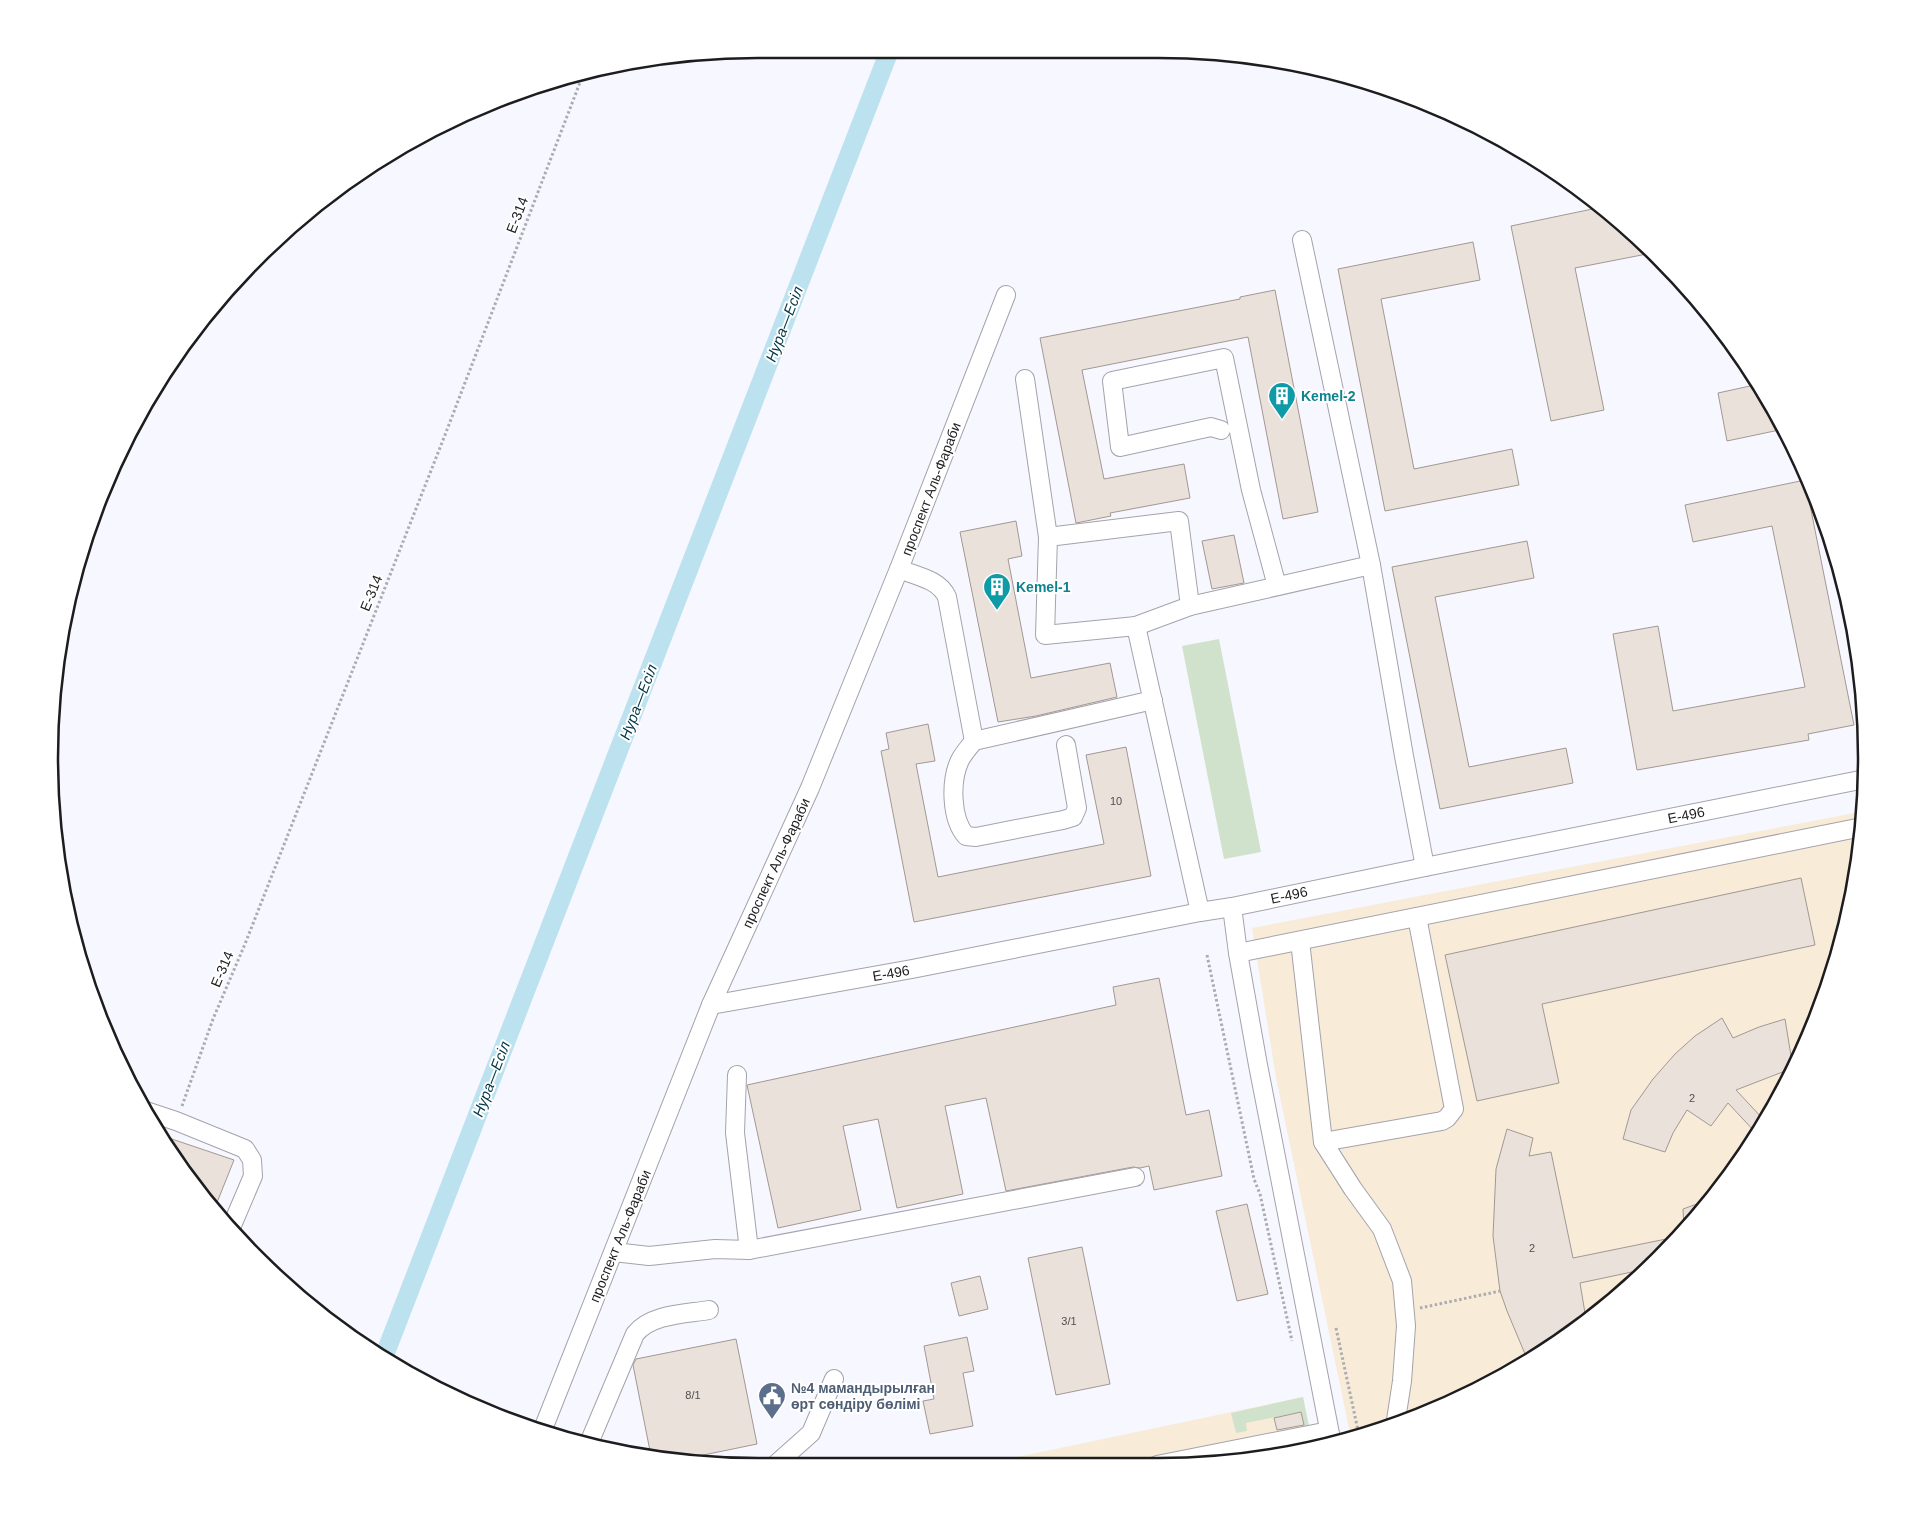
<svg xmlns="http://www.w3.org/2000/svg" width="1916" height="1515" font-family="Arial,sans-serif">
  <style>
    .medical { fill: #f8ecd8 }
    .green { fill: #d0e2cb }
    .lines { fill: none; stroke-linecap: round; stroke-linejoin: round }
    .canal { stroke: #bce2ef; stroke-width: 19 }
    .building { fill: #ebe1db; stroke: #a29893 }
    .minor-casing { stroke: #a4a3ac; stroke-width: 20 }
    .path { stroke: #ababb1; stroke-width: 3; stroke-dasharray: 2.5 2.5; stroke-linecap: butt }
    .minor { stroke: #fff; stroke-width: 18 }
    .labels { text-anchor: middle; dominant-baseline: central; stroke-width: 4; stroke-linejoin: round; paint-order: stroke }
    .number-label { font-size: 11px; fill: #504e4f }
    .street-label { font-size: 14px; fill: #1d1d20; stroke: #fff }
    .culture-label { font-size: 14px; font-weight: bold; fill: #0d838f; stroke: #fff; text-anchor: start }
    .service-label { font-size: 14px; font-weight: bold; fill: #4e5e75; stroke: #fff; text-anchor: start }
    .water-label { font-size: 15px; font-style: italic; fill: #003645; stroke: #fff }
    .rim { fill: none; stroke: #1d1d20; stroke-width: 2.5 }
  </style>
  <rect width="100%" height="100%" fill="#f7f7ff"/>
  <!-- medical -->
  <g class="medical">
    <path d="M1865 811 1843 941 1794 1071 1721 1189 1626 1291 1513 1371 1351 1438 1276 1078 1252 928Z"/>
    <path d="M1303 1397 1312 1447 1205 1465H979Z"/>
  </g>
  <!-- green -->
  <g class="green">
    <path d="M1219 639 1261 852 1224 859 1182 646Z"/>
    <path d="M1303 1397 1309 1426 1304 1427 1301 1412 1246 1423 1247 1431 1236 1433 1231 1413Z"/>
    <path d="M1311 1442 1312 1447 1265 1455 1268 1451Z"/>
  </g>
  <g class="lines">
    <!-- canal -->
    <path class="canal" d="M385 1354 890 49"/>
  </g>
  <!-- building -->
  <g class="building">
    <path d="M1602 207 1626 224 1652 253 1575 268 1604 410 1551 421 1511 226Z"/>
    <path d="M1473 242 1480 280 1381 299 1414 469 1512 449 1519 485 1385 511 1338 269Z"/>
    <path d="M1275 290 1318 512 1283 519 1248 337 1082 370 1104 479 1184 464 1190 498 1110 513 1111 516 1076 523 1040 338 1240 299V297Z"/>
    <path d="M1759 384 1772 403 1784 429 1727 441 1718 393Z"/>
    <path d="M1805 480 1854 725 1808 734 1809 740 1637 770 1613 634 1658 626 1673 711 1805 687 1772 526 1693 542 1685 505Z"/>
    <path d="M1016 521 1022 556 1008 559 1031 678 1110 663 1117 697 1036 716 998 722 960 532Z"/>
    <path d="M1234 535 1244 583 1212 589 1202 541Z"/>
    <path d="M1527 541 1534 578 1435 597 1469 767 1566 748 1573 783 1440 809 1392 567Z"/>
    <path d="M928 724 935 761 916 764 938 877 1104 844 1086 755 1126 747 1151 876 914 922 881 751 889 749 886 733Z"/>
    <path d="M1801 878 1815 945 1542 1004 1559 1083 1477 1101 1445 955Z"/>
    <path d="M1159 978 1186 1115 1209 1110 1222 1176 1154 1190 1149 1166 1140 1168 1133 1167 1006 1191 986 1098 945 1106 963 1194 897 1208 878 1119 843 1126 861 1210 778 1228 747 1085 1116 1005 1113 987Z"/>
    <path d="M1722 1018 1733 1038 1759 1027 1785 1019 1793 1068 1736 1090 1764 1120 1756 1133 1728 1103 1711 1126 1687 1110 1673 1133 1665 1152 1623 1139 1631 1110 1653 1079 1675 1054 1695 1036Z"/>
    <path d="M1507 1129 1533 1138 1529 1156 1551 1152 1573 1258 1676 1237 1646 1269 1580 1283 1586 1319 1528 1361 1507 1311 1500 1291 1493 1236 1496 1169Z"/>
    <path d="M160 1135 234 1160 214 1210Z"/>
    <path d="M1711 1199 1685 1227H1684L1683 1209Z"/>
    <path d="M1247 1204 1268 1294 1237 1301 1216 1211Z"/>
    <path d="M1082 1247 1110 1384 1056 1395 1028 1258Z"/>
    <path d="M980 1276 988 1309 959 1316 951 1283Z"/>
    <path d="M967 1337 974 1371 963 1373 973 1426 930 1434 923 1401 934 1399 924 1346Z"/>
    <path d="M736 1339 757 1444 684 1459 651 1456 633 1365 636 1359Z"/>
    <path d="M1301 1412 1304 1425 1277 1430 1274 1418Z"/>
  </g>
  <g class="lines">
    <defs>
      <g id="minor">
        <path d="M1302 240 1371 565 1404 756 1425 867"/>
        <path d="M1025 379 1048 537 1045 635 1136 626 1200 912"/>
        <path d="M1221 430 1211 427 1120 447 1112 381 1224 358 1251 490 1277 586"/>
        <path d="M1048 537 1179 521 1190 606"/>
        <path d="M899 569C916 576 939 579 947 597L974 741"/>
        <path d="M1136 626 1190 606 1371 565"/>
        <path d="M1066 745 1077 808 1073 817 1063 820 976 837 966 836C951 819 950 781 960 760 963 754 969 747 974 741L1153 700"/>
        <path d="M1232 907 1238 953 1258 1065 1332 1444"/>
        <path d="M1300 941 1323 1142 1353 1189 1382 1229 1402 1281 1406 1326 1402 1381 1396 1420"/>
        <path d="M1238 953 1862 827"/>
        <path d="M711 1005 912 969 1200 912 1232 907 1425 867 1865 779"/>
        <path d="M737 1075 735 1133 749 1250"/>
        <path d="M143 1110 176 1121 245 1149 252 1160 253 1176 230 1230"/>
        <path d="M1323 1142 1442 1121 1447 1118 1454 1109 1417 917"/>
        <path d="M614 1252 649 1256 715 1249 749 1250 1135 1177"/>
        <path d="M543 1429 711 1005 810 788 899 569 1006 295"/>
        <path d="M589 1443 635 1334C651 1314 685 1314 709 1310"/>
        <path d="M1157 1465 1329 1431"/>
        <path d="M774 1466 811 1433 834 1379"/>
      </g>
    </defs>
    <!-- minor casing -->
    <use href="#minor" class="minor-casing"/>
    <!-- path -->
    <g class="path">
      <path d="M1207 955 1254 1179 1260 1194 1292 1341"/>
      <path d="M182 1106 213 1019 245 944 445 435 584 72"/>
      <path d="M1420 1308 1500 1291"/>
      <path d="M1336 1328 1359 1435"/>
    </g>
    <!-- minor -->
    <use href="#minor" class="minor"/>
  </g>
  <!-- icons -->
  <defs>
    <symbol id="building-pin" viewBox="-11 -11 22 30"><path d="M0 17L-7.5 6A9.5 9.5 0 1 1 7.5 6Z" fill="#0f9aa8" stroke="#fff"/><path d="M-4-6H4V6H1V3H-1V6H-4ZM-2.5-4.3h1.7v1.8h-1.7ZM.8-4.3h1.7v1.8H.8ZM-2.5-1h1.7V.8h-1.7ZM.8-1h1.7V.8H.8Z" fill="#fff"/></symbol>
    <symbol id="civic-pin" viewBox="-11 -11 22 30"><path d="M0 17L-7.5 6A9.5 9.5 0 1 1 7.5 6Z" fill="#5c6f8a" stroke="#fff"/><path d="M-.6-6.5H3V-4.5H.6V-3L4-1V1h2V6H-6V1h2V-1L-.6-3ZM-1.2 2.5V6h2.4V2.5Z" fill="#fff"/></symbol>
  </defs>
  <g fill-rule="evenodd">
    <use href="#building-pin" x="1266" y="380" width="32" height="43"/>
    <use href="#building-pin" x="981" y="571" width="32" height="43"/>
    <use href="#civic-pin" x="756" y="1380" width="32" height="43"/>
  </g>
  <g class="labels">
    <!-- number labels -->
    <g class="number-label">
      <text x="1116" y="801">10</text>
      <text x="1692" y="1098">2</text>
      <text x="1532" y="1248">2</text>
      <text x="1069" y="1321">3/1</text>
      <text x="693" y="1395">8/1</text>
    </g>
    <!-- street labels -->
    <g class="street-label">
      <text transform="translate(517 215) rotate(-69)">E-314</text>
      <text transform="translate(931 489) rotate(-69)">проспект Аль-Фараби</text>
      <text transform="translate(371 593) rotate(-68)">E-314</text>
      <text transform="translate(1686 815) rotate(-11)">E-496</text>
      <text transform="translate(776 863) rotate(-65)">проспект Аль-Фараби</text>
      <text transform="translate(1289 895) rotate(-12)">E-496</text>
      <text transform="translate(222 969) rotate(-67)">E-314</text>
      <text transform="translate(891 973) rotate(-10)">E-496</text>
      <text transform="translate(620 1236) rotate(-68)">проспект Аль-Фараби</text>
    </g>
    <!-- culture labels -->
    <g class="culture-label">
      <text x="1301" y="396">Kemel-2</text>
      <text x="1016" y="587">Kemel-1</text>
    </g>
    <!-- service labels -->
    <g class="service-label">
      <text x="791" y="1388">№4 мамандырылған<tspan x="791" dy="16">өрт сөндіру бөлімі</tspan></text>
    </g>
    <!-- water labels -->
    <g class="water-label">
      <text transform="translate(784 324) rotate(-69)">Нура—Есіл</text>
      <text transform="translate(638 702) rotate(-69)">Нура—Есіл</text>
      <text transform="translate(491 1079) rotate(-69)">Нура—Есіл</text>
    </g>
  </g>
  <!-- crop -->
  <path d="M0 0H1916V1515H0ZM758 58H1158A700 700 0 0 1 1858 758V758A700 700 0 0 1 1158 1458H758A700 700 0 0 1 58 758V758A700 700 0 0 1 758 58Z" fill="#fff" fill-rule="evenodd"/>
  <path class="rim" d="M758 58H1158A700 700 0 0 1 1858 758V758A700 700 0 0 1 1158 1458H758A700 700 0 0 1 58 758V758A700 700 0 0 1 758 58Z"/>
</svg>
